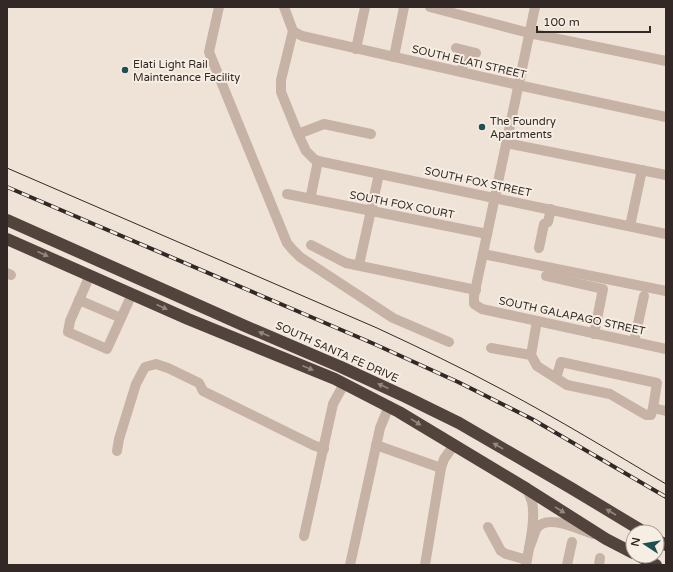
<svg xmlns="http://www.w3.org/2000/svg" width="673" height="572" font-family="'Varela Round',sans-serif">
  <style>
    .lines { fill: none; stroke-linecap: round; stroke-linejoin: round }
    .minor { stroke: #c6b3a5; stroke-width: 10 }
    .highway { stroke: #52433d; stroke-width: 12 }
    .tram { stroke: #322926; stroke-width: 1 }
    .rail-casing { stroke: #322926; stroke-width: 4 }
    .rail { stroke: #f7eee3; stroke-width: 2.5; stroke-dasharray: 8; stroke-linecap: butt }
    .oneway { fill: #94877f }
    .poi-dot { fill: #1e4f51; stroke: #f7eee3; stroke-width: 1.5 }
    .labels { text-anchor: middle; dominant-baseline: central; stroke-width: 4; stroke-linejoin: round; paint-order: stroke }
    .street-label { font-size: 11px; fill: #322926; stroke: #f7eee3 }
    .poi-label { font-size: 11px; fill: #322926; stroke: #f7eee3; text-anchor: start }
  </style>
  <rect width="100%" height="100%" fill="#efe3d8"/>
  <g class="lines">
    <!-- minor -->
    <g class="minor">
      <path d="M219 7 209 52 287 243 293 250 300 257 393 318 449 342"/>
      <path d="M284 7 293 31 302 36 518 85 666 117"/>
      <path d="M430 7 529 33 666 61"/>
      <path d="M535 7 474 296V304L482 309 666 349"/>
      <path d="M293 31 281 80V92L298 134 306 151 314 159 318 161 666 234"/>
      <path d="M456 48 476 53"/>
      <path d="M356 49 365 7"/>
      <path d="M394 57 404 7"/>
      <path d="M461 72 466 51"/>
      <path d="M298 134 324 124 371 134"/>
      <path d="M506 143 666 175"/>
      <path d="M318 161 311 195 312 199 487 234"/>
      <path d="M287 194 312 199"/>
      <path d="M630 226 642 170"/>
      <path d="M311 245 346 263 476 290"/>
      <path d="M539 248 544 224 548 222 551 209"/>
      <path d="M483 254 666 291"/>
      <path d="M359 265 379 174"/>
      <path d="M7 273 11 275"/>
      <path d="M90 275 70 321 68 332 107 349 132 294"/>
      <path d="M546 276 603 289 594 334"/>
      <path d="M79 300 121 318"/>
      <path d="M537 321 531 355 537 366 567 385 610 394 646 415H651L653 408 657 383 561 362 556 378"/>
      <path d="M634 342 644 296"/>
      <path d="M491 348 531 355"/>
      <path d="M653 408 666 411"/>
      <path d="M376 445 441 468"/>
      <path d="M117 451 119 439 136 384 145 367 156 364 168 368 199 383 203 391 313 445 324 449"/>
      <path d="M488 527 501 551 506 554 527 560"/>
      <path d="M304 536 333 404 344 384"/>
      <path d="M529 548C532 543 534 533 537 528 548 513 580 530 593 534"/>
      <path d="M350 565 380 428 389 406"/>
      <path d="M425 565 441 468 444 459 454 445"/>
      <path d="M526 565C529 547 536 519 532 502 530 497 529 493 527 489"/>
      <path d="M567 565 572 542"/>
      <path d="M599 565 600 558"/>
    </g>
    <!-- highway -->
    <g class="highway">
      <path d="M7 220 245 326 341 367 406 397 459 423 571 488 644 532"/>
      <path d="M7 239 188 319 335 379 399 412 527 489 606 539 633 553"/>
      <path d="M657 540 666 545"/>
      <path d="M639 556 656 565"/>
    </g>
    <!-- tram -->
    <path class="tram" d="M7 168 377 328C420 348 462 368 503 390 558 419 612 452 666 484"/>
    <defs>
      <path id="rail" d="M7 187 372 343 458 382 532 419 666 497"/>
    </defs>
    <!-- rail casing -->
    <use href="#rail" class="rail-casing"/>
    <!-- rail -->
    <use href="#rail" class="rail"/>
  </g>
  <!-- one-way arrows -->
  <defs><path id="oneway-solid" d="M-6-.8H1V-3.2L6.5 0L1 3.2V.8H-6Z"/></defs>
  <g class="oneway">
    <use href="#oneway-solid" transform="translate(43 254) rotate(24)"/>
    <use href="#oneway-solid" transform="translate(162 307) rotate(24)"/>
    <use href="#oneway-solid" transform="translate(264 334) rotate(-157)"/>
    <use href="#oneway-solid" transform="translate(308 368) rotate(22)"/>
    <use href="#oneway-solid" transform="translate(383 386) rotate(-155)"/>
    <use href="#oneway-solid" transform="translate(416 422) rotate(32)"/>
    <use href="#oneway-solid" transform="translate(498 446) rotate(-150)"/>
    <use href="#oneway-solid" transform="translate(560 510) rotate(32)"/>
    <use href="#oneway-solid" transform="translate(611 512) rotate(-149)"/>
  </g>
  <!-- markers -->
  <g class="poi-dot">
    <circle cx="125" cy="70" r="4"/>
    <circle cx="482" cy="127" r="4"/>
  </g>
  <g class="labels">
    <!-- street labels -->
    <g class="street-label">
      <text transform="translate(469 62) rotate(13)">SOUTH ELATI STREET</text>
      <text transform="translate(478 182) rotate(12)">SOUTH FOX STREET</text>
      <text transform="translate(402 205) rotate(11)">SOUTH FOX COURT</text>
      <text transform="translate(572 316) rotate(12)">SOUTH GALAPAGO STREET</text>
      <text transform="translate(337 352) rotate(24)">SOUTH SANTA FE DRIVE</text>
    </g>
    <!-- poi labels -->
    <g class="poi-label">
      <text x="133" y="64">Elati Light Rail<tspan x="133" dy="13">Maintenance Facility</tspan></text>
      <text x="490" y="121">The Foundry<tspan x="490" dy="13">Apartments</tspan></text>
    </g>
  </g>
  <!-- border -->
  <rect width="673" height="572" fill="none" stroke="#322926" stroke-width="16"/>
  <!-- north arrow -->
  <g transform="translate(645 544) rotate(282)"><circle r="19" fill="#f7eee3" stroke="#a89f97"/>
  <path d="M0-3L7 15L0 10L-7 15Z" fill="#1e4f51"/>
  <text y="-6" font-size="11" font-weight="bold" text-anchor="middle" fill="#322926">N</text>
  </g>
  <!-- scale -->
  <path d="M537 26v6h113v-6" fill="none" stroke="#322926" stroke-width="2"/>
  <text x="543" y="26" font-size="12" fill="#322926" stroke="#f7eee3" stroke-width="3" paint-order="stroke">100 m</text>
</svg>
